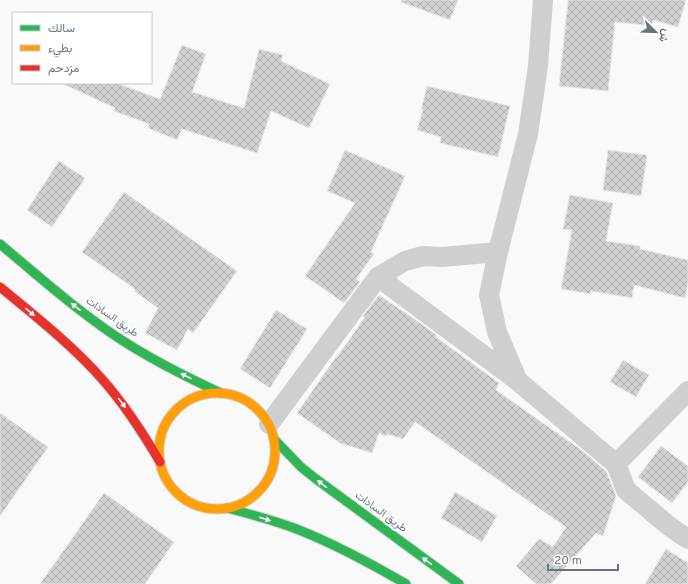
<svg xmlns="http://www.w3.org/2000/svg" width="688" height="584" font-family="Overpass,Vazirmatn,sans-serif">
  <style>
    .building { fill: url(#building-cross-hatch); stroke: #e8e8e8 }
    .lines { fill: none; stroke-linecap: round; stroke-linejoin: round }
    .fast-casing { stroke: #d5d6d7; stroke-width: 11 }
    .slow-casing { stroke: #d5d6d7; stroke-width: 11 }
    .jam-casing { stroke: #d5d6d7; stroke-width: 11 }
    .street { stroke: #cecfd0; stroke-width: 20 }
    .fast { stroke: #30b455; stroke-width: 9 }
    .slow { stroke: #ff9f0a; stroke-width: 9 }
    .jam { stroke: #e5322d; stroke-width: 9 }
    .oneway { fill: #fff }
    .labels { text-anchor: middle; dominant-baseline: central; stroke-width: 4; stroke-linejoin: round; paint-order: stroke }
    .street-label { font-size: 11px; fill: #657683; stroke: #fff }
  </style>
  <defs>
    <pattern id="building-cross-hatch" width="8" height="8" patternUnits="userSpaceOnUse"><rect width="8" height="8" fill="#d0d2d3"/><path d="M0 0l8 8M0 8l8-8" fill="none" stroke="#acafb1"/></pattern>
  </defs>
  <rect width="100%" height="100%" fill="#f9f9f9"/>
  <!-- building -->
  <g class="building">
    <path d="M401 0H458L450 20 401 2Z"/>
    <path d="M568 0H686L678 27 653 20 652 26 615 22 608 91 559 86Z"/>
    <path d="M182 45 206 54 192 92 244 108 259 49 283 55 281 61 330 84 309 128 271 111 257 153 182 129 177 140 148 128 149 124 114 111 115 108 61 83H116L160 99Z"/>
    <path d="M427 86 510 106 498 157 440 143 441 137 417 130 423 110H421Z"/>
    <path d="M345 150 405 176 371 252 374 254 356 279 360 282 344 303 305 276 355 203 327 191Z"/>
    <path d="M608 150 647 155 641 196 603 190Z"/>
    <path d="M59 161 85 178 52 227 27 210Z"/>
    <path d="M124 192 237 271 193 333 188 329 177 350 145 333 158 308 134 291 135 289 82 252Z"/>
    <path d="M570 195 613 203 606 241 640 246V249L688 260V284L685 298 634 285 632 298 591 291V294L561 289 572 230 563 229Z"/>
    <path d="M379 295 426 327 436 335V337L499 383 496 390 580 449 606 471 616 496 603 536 596 533 551 584H536L516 566 539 539 553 547 566 527 415 422 403 439 387 434 386 436 379 433 372 453 340 443 297 413 336 357H337L365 317 363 316Z"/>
    <path d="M276 310 307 329 270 388 240 369Z"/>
    <path d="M623 360 649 375 636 397 610 382Z"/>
    <path d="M0 413 48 447 0 516Z"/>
    <path d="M661 446 688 466V482L672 503 638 477Z"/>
    <path d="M455 492 497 516 482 542 441 518Z"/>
    <path d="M104 493 174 542 145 584H40Z"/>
    <path d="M666 549 688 563V584H645Z"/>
  </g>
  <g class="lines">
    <defs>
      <g id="fast">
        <path d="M0 244C37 275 74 308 114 335 148 358 184 376 221 393"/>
        <path d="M274 439 301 467 316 479 459 584"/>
        <path d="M227 508C250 514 272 520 294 528 333 543 370 563 406 584"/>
      </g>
      <circle id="slow" cx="217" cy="451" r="58"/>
      <path id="jam" d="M0 287C35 316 72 345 102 379 125 405 143 433 160 462"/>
    </defs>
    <!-- fast casing -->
    <use href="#fast" class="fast-casing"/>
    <!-- slow casing -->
    <use href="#slow" class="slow-casing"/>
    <!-- jam casing -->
    <use href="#jam" class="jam-casing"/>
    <!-- street -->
    <g class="street">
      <path d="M378 277 518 381 616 464 626 490 669 526 688 539"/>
      <path d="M517 379 497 332 489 295 498 252 528 134 538 66 543 0"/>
      <path d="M269 424 378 277 405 261 423 256 442 257 498 252"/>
      <path d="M616 464 688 391"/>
    </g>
    <!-- fast -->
    <use href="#fast" class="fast"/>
    <!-- slow -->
    <use href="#slow" class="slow"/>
    <!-- jam -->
    <use href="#jam" class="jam"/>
  </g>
  <!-- one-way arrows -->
  <defs><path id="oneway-solid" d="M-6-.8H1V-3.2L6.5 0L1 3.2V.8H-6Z"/></defs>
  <g class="oneway">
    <use href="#oneway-solid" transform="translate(76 307) rotate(-143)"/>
    <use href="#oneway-solid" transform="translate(30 312) rotate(40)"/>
    <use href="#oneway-solid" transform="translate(186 376) rotate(-153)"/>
    <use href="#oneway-solid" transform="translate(122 403) rotate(53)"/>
    <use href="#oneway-solid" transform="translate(322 484) rotate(-143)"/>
    <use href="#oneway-solid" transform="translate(265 519) rotate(17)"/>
    <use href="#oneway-solid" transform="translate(427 561) rotate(-144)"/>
  </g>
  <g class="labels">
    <!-- street labels -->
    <g class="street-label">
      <text transform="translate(112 317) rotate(35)">طريق السادات</text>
      <text transform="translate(381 512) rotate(36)">طريق السادات</text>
    </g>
  </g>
  <!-- legend -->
  <rect x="12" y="12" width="140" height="72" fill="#ffffff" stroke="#c1c8cd"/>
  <rect x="20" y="25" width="20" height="6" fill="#30b455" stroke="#c1c8cd"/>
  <text x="48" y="32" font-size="12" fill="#657683">سالك</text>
  <rect x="20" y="45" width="20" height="6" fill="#ff9f0a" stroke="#c1c8cd"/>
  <text x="48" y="52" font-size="12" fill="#657683">بطيء</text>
  <rect x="20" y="65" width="20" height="6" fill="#e5322d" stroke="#c1c8cd"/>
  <text x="48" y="72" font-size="12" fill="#657683">مزدحم</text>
  <!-- north arrow -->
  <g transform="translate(656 32) rotate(113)" stroke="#ffffff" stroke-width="3" paint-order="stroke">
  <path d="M0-3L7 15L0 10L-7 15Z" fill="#657683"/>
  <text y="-6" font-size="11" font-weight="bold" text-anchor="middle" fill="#657683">ش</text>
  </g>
  <!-- scale -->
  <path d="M548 564v6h70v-6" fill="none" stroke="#657683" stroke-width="2"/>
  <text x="554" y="564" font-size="12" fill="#657683" stroke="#ffffff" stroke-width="3" paint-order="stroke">20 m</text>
</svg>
